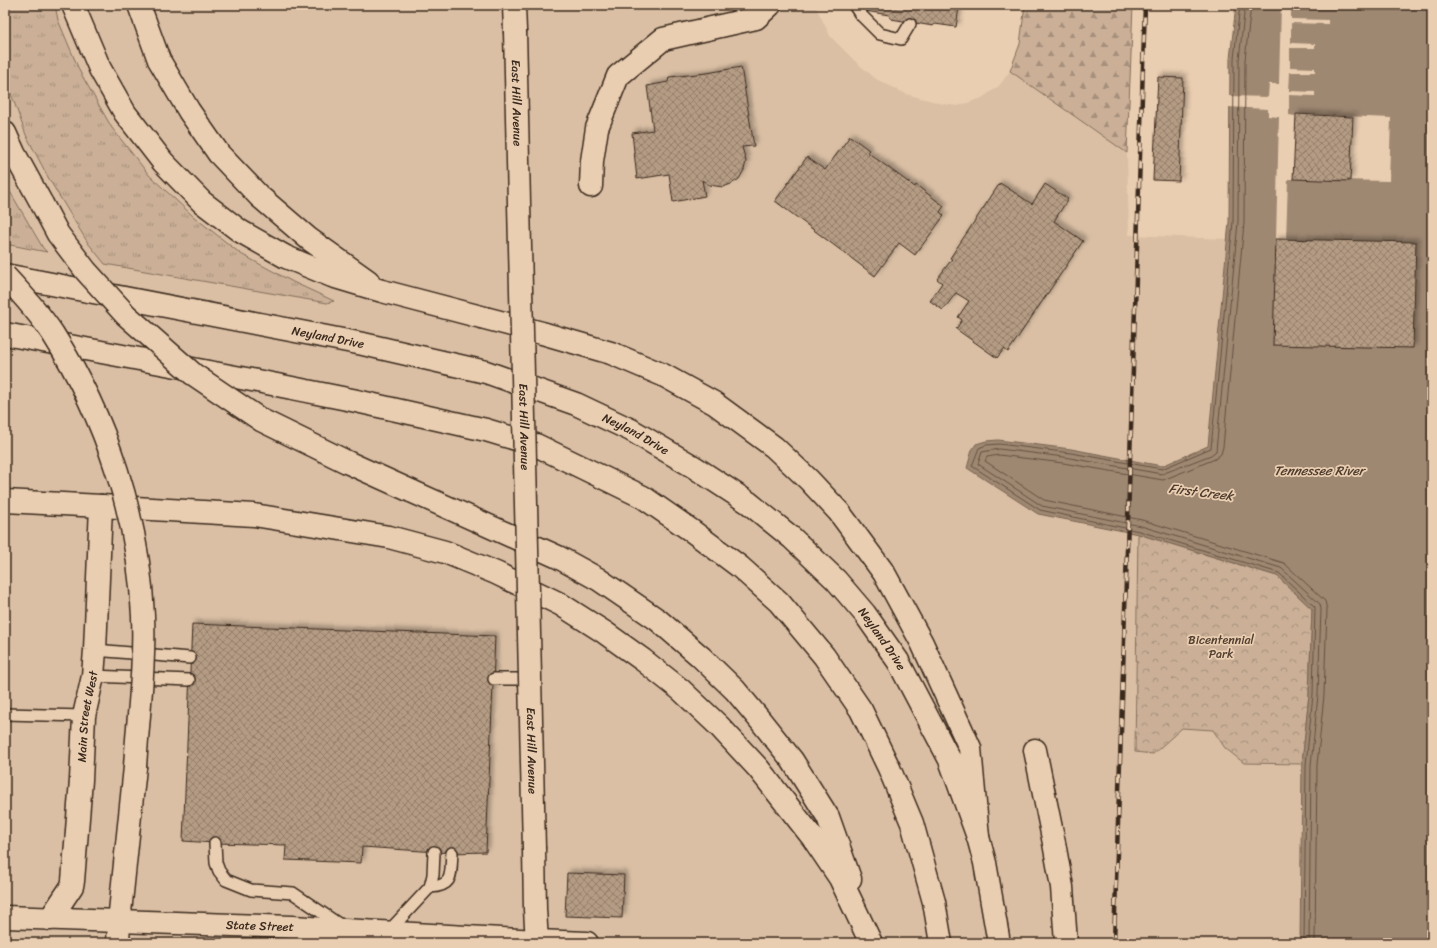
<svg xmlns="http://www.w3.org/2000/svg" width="1437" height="948" font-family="Sriracha,sans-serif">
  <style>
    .built { fill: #dabfa4 }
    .grass { fill: url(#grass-tufts); stroke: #836d5a }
    .forest { fill: url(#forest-firs); stroke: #836d5a }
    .park { fill: url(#park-crowns); stroke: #836d5a }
    .water { fill: #9f8872; stroke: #776250 }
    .pier { fill: #eaceb1 }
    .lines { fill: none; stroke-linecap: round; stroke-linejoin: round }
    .shore { stroke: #635040; stroke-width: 1 }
    .building { fill: url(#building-cross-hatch); stroke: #3b2a1e; filter: url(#shadow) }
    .service-casing { stroke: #3b2a1e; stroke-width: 14 }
    .minor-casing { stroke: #3b2a1e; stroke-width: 25 }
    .tertiary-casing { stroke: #3b2a1e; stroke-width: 25 }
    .secondary-casing { stroke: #3b2a1e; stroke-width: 25 }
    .primary-casing { stroke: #3b2a1e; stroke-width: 25 }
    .motorway-casing { stroke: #3b2a1e; stroke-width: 25 }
    .service { stroke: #eaceb1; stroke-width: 11 }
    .minor { stroke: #eaceb1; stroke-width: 22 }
    .tertiary { stroke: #eaceb1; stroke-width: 22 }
    .secondary { stroke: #eaceb1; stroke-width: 22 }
    .primary { stroke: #eaceb1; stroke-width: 22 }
    .motorway { stroke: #eaceb1; stroke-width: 22 }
    .rail-casing { stroke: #3b2a1e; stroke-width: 4.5 }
    .rail { stroke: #eaceb1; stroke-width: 3; stroke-dasharray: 9; stroke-linecap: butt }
    .secondary-bridge-casing { stroke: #3b2a1e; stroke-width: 25; stroke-linecap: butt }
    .motorway-bridge-casing { stroke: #3b2a1e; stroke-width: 25; stroke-linecap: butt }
    .secondary-bridge { stroke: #eaceb1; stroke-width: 22 }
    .motorway-bridge { stroke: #eaceb1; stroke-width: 22 }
    .labels { text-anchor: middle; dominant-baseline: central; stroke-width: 3.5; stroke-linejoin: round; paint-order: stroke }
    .street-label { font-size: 12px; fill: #3b2a1e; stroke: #eaceb1 }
    .park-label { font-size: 12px; fill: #513e30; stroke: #eaceb1 }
    .water-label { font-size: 13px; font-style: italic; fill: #4f3d2f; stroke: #eaceb1 }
  </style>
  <defs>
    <pattern id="grass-tufts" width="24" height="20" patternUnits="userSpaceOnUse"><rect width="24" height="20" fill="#cbb097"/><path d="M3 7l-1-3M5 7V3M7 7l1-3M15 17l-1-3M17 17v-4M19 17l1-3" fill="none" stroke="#a68f7b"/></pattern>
    <pattern id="forest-firs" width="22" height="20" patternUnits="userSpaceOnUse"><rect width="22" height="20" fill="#cbb097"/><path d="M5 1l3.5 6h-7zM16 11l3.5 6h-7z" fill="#a68f7b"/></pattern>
    <pattern id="park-crowns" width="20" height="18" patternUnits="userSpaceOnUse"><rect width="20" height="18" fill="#cbb097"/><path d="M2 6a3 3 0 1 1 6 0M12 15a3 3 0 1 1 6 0" fill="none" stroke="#a68f7b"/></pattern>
    <pattern id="building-cross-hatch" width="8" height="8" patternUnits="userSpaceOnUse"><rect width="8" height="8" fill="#b49b84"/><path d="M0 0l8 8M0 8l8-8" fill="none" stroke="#947f6b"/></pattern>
    <filter id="shadow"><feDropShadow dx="3.5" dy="-3.5" stdDeviation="2" flood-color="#0004"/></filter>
  </defs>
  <rect width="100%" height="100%" fill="#eaceb1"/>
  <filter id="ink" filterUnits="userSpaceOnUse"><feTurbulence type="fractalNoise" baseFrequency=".025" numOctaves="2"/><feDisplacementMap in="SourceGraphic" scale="8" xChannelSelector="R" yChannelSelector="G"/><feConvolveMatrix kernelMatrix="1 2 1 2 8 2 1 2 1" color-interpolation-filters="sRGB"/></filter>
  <g filter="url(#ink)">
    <!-- built -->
    <path class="built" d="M5 5H815L830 36 856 62 876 79 906 94 943 104 958 106 982 98 999 86 1010 71 1127 153 1129 235 1227 239 1208 446 1162 466 1065 448 1040 445 972 450 967 468 1038 514 1138 534 1135 751 1153 754 1182 728 1213 730 1225 748 1244 763 1302 764 1300 943H5Z"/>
    <!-- grass -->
    <g class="grass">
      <path d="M5 5H55L58 20 80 72 112 128 149 175 193 216 241 254 293 282 334 301 327 303 105 264 88 243 72 217 49 179 26 135 5 77Z"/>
      <path d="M5 183 43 248 47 252 5 244Z"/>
    </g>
    <!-- forest -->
    <path class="forest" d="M1025 5H1133L1127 153 1010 71 1020 44Z"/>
    <!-- park -->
    <path class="park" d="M1138 534 1277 576 1312 609 1309 694 1302 764 1244 763 1225 748 1213 730 1182 728 1153 754 1135 752Z"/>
    <!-- water -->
    <path class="water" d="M1236 5H1432V943H1300L1302 764 1309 694 1312 609 1277 576 1138 534 1038 514 967 468 972 450 976 444 986 441 998 440 1071 449 1162 466 1208 446 1229 222 1230 59Z"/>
    <!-- pier -->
    <path class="pier" d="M1281 5H1291V19L1328 20V24L1291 23V43L1315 44V48H1290V67L1315 68V72H1290L1289 91 1315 92V96L1289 95V115L1295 116 1296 114 1391 118 1389 181 1288 179 1286 240 1276 239 1279 117 1268 116V109L1228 107V96L1268 97 1269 84H1279Z"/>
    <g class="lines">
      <!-- shore -->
      <g class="shore">
        <path d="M1240 5 1234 59 1233 222 1211 448 1162 469 1071 453 999 444 986 445 979 448 972 466 1040 510 1139 531 1279 573 1315 607 1313 694 1306 765 1304 943"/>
        <path d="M1245 5 1239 60 1238 222 1216 451 1211 455 1162 474 1064 457 999 449 982 452 978 464 1042 506 1141 526 1281 568 1320 604 1321 609 1318 695 1311 765 1309 943"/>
        <path d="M1251 5 1245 60 1244 223 1223 447 1221 454 1215 459 1163 480 1063 463 999 455 987 457 985 461 1044 500 1142 520 1284 563 1325 601 1327 610 1324 695 1317 765 1315 943"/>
      </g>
    </g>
    <!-- building -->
    <g class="building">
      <path d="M866 5H958L959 7 956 27 935 24 933 26 891 19 889 15 865 11Z"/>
      <path d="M741 67 754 146 742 147 746 161 744 170 739 179 731 184 723 187 709 185 702 180 705 196 673 202 669 174 637 179 632 133 653 130 647 86 668 82 669 77 707 73Z"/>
      <path d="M1158 77 1183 78 1179 181 1153 180Z"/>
      <path d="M1296 114 1353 117 1350 181 1293 179Z"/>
      <path d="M850 136 869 150 867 152 915 187 916 185 944 206 940 212 944 216 915 255 899 243 875 276 775 201 807 157 825 170Z"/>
      <path d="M1000 183 1032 204 1045 184 1068 199 1054 221 1083 241 1008 352 1004 349 997 358 956 329 962 320 958 317 969 301 956 293 943 310 930 301 942 283 937 279 952 259 950 258Z"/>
      <path d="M1276 239 1416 242 1413 348 1273 345Z"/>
      <path d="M192 624 495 636 486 852 452 853 362 847 361 863 285 860 286 845 215 843 183 841Z"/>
      <path d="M567 873 624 875 622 918 565 916Z"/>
    </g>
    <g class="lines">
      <defs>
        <g id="service">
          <path d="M854 5 860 14 880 34 901 39 910 24"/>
          <path d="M95 650 190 658"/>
          <path d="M93 676 189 680"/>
          <path d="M494 679H530"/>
          <path d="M5 714 84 716"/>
          <path d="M215 843 216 863 219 871 226 880 251 890 293 893 343 927"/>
          <path d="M430 887C455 886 450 873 452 853"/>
          <path d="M388 932 430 887 433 875 434 852"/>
        </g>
        <g id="minor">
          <path d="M591 186 592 161 597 128 618 76 663 39 756 18 770 5"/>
          <path id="s1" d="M50 919 72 886 73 881 81 780 84 716 93 676 95 650 101 506"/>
          <path d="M537 941 587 943"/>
        </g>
        <g id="tertiary">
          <path d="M5 501 101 506"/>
          <path id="s2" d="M5 917 292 927 537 941"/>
        </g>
        <g id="secondary">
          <path d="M514 5 515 31"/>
          <path d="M534 849 535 909 537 943"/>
        </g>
        <path id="primary" d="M118 943 119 922"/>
        <g id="motorway">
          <path d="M73 5 100 69 125 113 163 162 202 202 240 231 286 257 332 276 382 291 542 333 611 353 663 375 714 403 774 447 809 480 839 512 884 573 922 643 970 748 978 837"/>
          <path d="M139 5 159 60 189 111 219 154 259 196 309 239 368 281"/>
          <path d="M5 133 14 153 42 204"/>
          <path id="s3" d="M5 275 363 344 486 372 576 404 631 430 694 467 749 503 792 538 836 580 865 614 898 661 950 760 978 837 985 863 999 943"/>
          <path d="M5 334 257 381 352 400 486 430 536 445 643 497 692 531 740 567 779 602 824 656 861 710 889 768 912 823 934 902 941 943"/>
          <path d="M411 491 558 557 598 579 658 620 701 657 735 690 760 720 792 760 828 817 850 879"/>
          <path d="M101 506 254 515 389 537 445 552 496 573 560 604 604 632 643 660 681 690 719 726 758 768 813 838 840 878 871 943"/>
          <path d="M1035 750 1054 843 1062 887 1066 943"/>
          <path d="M119 922 135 767"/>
        </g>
      </defs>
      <!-- service casing -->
      <use href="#service" class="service-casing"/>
      <!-- minor casing -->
      <use href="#minor" class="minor-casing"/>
      <!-- tertiary casing -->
      <use href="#tertiary" class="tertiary-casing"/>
      <!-- secondary casing -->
      <use href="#secondary" class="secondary-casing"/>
      <!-- primary casing -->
      <use href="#primary" class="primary-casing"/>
      <!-- motorway casing -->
      <use href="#motorway" class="motorway-casing"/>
      <!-- service -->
      <use href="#service" class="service"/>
      <!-- minor -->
      <use href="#minor" class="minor"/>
      <!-- tertiary -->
      <use href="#tertiary" class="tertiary"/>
      <!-- secondary -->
      <use href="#secondary" class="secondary"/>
      <!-- primary -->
      <use href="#primary" class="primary"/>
      <!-- motorway -->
      <use href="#motorway" class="motorway"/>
      <defs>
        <path id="rail" d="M1114 943 1145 5"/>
      </defs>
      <!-- rail casing -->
      <use href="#rail" class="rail-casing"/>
      <!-- rail -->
      <use href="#rail" class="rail"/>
      <defs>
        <g id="secondary-bridge">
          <path id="s4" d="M515 31 534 849"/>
        </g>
        <g id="motorway-bridge">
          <path d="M42 204 58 234 86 271 126 315 193 374 261 420 349 463 411 491"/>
          <path d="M5 276C22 294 39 313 53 334 106 418 139 517 143 616 145 667 138 717 135 767"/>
        </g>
      </defs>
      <!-- secondary-bridge casing -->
      <use href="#secondary-bridge" class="secondary-bridge-casing"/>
      <!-- motorway-bridge casing -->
      <use href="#motorway-bridge" class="motorway-bridge-casing"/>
      <!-- secondary-bridge -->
      <use href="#secondary-bridge" class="secondary-bridge"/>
      <!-- motorway-bridge -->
      <use href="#motorway-bridge" class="motorway-bridge"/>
    </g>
  </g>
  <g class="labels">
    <!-- street labels -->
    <g class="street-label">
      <text stroke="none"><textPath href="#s4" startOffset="72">East Hill Avenue</textPath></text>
      <text stroke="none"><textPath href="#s3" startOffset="329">Neyland Drive</textPath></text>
      <text stroke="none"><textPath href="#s4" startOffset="396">East Hill Avenue</textPath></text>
      <text stroke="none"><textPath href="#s3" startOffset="653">Neyland Drive</textPath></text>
      <text stroke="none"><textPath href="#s3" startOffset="977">Neyland Drive</textPath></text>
      <text stroke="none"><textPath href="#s1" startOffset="210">Main Street West</textPath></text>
      <text stroke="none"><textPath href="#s4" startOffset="720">East Hill Avenue</textPath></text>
      <text stroke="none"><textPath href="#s2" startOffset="255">State Street</textPath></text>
    </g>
    <!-- park labels -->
    <g class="park-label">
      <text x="1221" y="640">Bicentennial<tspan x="1221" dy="14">Park</tspan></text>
    </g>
    <!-- water labels -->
    <g class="water-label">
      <text x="1319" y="470">Tennessee River</text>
      <text transform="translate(1201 492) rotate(7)">First Creek</text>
    </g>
  </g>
  <!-- margin -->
  <rect width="1437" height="948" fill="none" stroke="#eaceb1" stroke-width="20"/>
  <rect x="10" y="10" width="1417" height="928" fill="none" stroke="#3b2a1e" stroke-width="1.5" filter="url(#ink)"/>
</svg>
